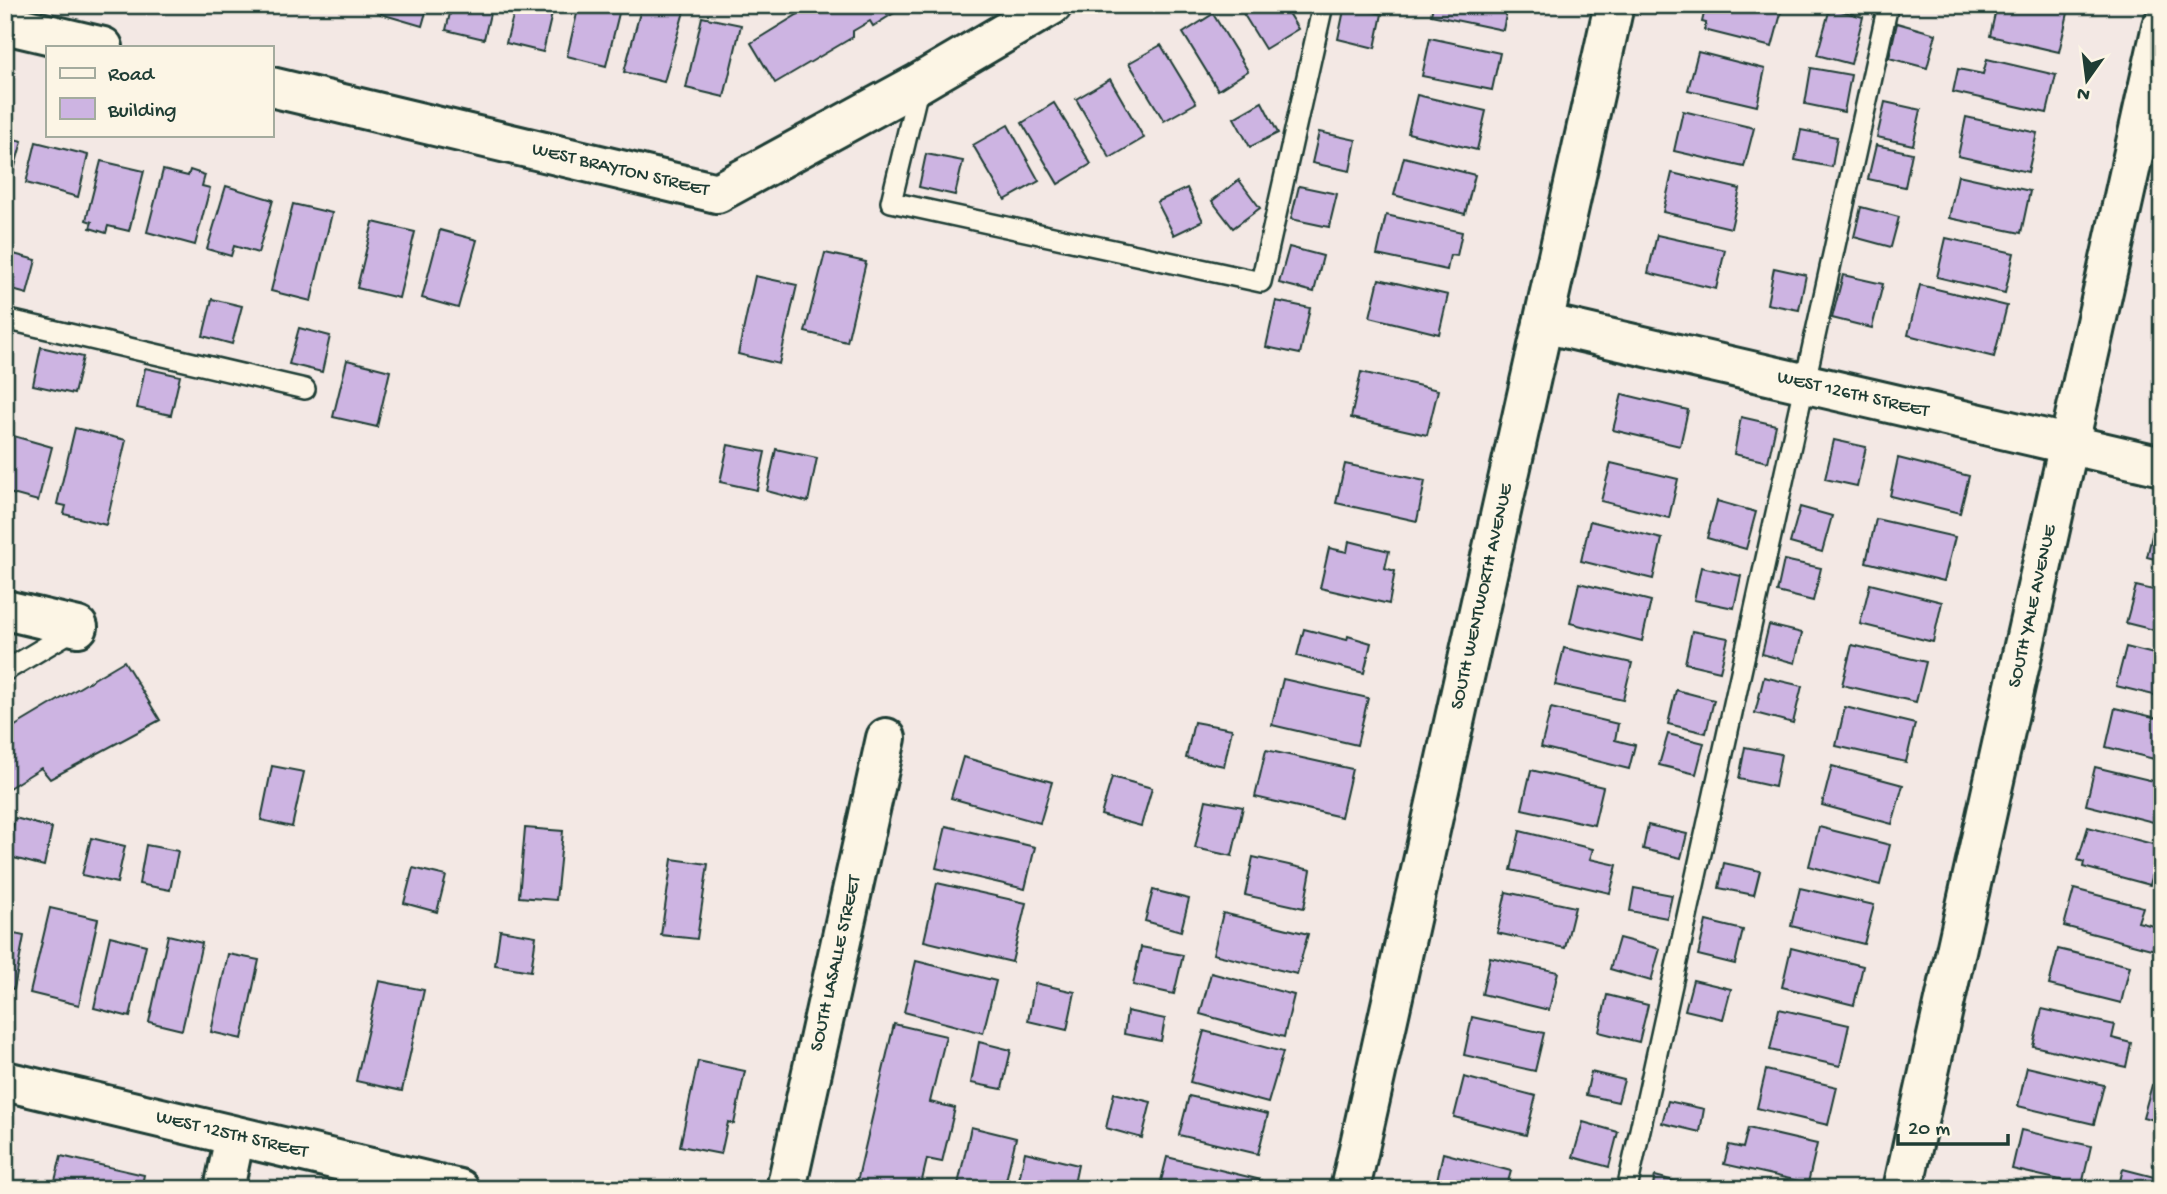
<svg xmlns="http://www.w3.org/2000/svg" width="2167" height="1194" font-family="'Gochi Hand',sans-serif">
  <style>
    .building { fill: #cdb4e2; stroke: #1f3d34; stroke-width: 2 }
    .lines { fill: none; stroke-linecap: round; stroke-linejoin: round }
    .lane-casing { stroke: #1f3d34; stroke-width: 24 }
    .street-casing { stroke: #1f3d34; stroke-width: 44 }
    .secondary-casing { stroke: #1f3d34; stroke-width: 44 }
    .lane { stroke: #fcf5e5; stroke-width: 19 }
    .street { stroke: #fcf5e5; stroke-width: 38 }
    .secondary { stroke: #fcf5e5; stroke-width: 38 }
    .labels { text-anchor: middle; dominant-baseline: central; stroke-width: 6; stroke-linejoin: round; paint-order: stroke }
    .street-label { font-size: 19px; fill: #1f3d34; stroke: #fcf5e5 }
  </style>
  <rect width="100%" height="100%" fill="#f3e8e4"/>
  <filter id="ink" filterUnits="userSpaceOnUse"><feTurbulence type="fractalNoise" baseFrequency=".0143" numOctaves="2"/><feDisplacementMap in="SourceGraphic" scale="14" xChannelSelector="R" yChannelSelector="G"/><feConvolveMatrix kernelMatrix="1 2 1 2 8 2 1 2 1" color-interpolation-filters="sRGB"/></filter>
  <g filter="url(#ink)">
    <!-- building -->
    <g class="building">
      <path d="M383 5H428L422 26 381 14Z"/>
      <path d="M452 5H492L484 39 446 30Z"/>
      <path d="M516 5H554L543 52 506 43Z"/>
      <path d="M579 5H621L606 66 567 56Z"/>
      <path d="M642 5H675L685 8 664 82 624 72Z"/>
      <path d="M813 5H901L902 8 873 26 870 21 853 31V37L775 83 751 43Z"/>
      <path d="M1238 5H1283L1298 29 1265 49Z"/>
      <path d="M1345 5 1382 14 1375 48 1338 39Z"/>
      <path d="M1433 5H1508L1503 30 1431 15Z"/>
      <path d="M1706 5H1765L1782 10 1772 47 1704 30 1706 23 1702 22Z"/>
      <path d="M1997 5H2036L2068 13 2059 52 1990 36Z"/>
      <path d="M1830 8 1863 17 1851 64 1817 55Z"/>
      <path d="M1213 14 1248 71 1218 90 1183 33Z"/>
      <path d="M702 17 741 25 724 97 686 88Z"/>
      <path d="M1897 23 1936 34 1927 68 1889 58Z"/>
      <path d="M1430 38 1500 53 1492 90 1422 76Z"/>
      <path d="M1161 45 1196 103 1164 121 1129 63Z"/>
      <path d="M1698 52 1765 69 1757 106 1688 90Z"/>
      <path d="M1987 59 2056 75 2047 113 1953 92 1958 69 1983 74Z"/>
      <path d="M1811 68 1851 75 1844 112 1805 104Z"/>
      <path d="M1110 79 1144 138 1110 158 1076 99Z"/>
      <path d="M1417 95 1486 111 1477 150 1408 133Z"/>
      <path d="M1262 102 1278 133 1250 147 1234 118Z"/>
      <path d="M1885 102 1921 110 1913 145 1877 137Z"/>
      <path d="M1054 103 1091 164 1058 184 1022 123Z"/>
      <path d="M1683 111 1754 128 1744 167 1674 151Z"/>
      <path d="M1966 117 2037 133 2028 172 1958 156Z"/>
      <path d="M1008 125 1039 181 1005 200 973 145Z"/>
      <path d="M1801 130 1837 137 1832 167 1795 160Z"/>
      <path d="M1319 132 1356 140 1350 171 1312 163Z"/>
      <path d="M5 137 22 141 8 192H5Z"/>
      <path d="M36 142 88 155 78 197 26 183Z"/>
      <path d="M1876 145 1912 153 1905 187 1868 179Z"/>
      <path d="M926 154 963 161 955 195 919 187Z"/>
      <path d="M1404 157 1475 175 1465 214 1394 195Z"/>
      <path d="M101 161 144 171 129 231 108 226 106 233 90 228 92 222 86 220Z"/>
      <path d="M163 170 188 176 190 170 205 175 202 186 210 188 195 245 147 232Z"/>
      <path d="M1672 173 1740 189 1731 228 1663 212Z"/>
      <path d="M1958 175 2030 191 2021 233 1949 218Z"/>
      <path d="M1239 180 1260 208 1233 228 1212 201Z"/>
      <path d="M226 186 273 200 258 253 234 246 231 256 207 249Z"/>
      <path d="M1299 186 1337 194 1329 227 1291 219Z"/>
      <path d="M1187 188 1203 221 1174 235 1157 202Z"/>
      <path d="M293 204 332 213 311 301 271 291Z"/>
      <path d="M1861 207 1899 217 1891 247 1854 237Z"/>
      <path d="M1386 215 1462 232 1457 256 1450 255 1447 270 1377 255Z"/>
      <path d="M373 222 415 232 399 298 357 288Z"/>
      <path d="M440 230 477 240 458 308 422 298Z"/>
      <path d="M1657 235 1725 250 1716 289 1648 273Z"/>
      <path d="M1946 238 2014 253 2005 293 1937 277Z"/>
      <path d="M1289 247 1323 256 1314 292 1279 283Z"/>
      <path d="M10 253 36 260 27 294 5 288V273Z"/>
      <path d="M825 253 866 262 847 342 805 332Z"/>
      <path d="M1774 268 1806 275 1799 310 1767 304Z"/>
      <path d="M1843 275 1883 284 1872 328 1832 318Z"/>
      <path d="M755 276 797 285 779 364 738 354Z"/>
      <path d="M1379 279 1448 295 1439 334 1370 317Z"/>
      <path d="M1920 285 2007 306 1994 357 1908 335Z"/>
      <path d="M212 299 242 306 232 344 203 336Z"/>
      <path d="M1276 301 1310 308 1300 354 1266 347Z"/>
      <path d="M299 328 330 336 322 372 289 364Z"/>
      <path d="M41 347 83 357 74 394 33 385Z"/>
      <path d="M347 360 390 371 377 427 333 417Z"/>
      <path d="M145 368 180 376 171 415 137 408Z"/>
      <path d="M1361 372 1438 390 1427 435 1351 418Z"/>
      <path d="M1622 394 1688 410 1680 446 1613 430Z"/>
      <path d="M1741 417 1776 425 1768 462 1734 454Z"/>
      <path d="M75 428 126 440 106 525 64 514 66 506 57 504Z"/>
      <path d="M10 435 52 447 38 501 5 492V453Z"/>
      <path d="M1834 440 1866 447 1857 486 1825 479Z"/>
      <path d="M728 445 765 452 757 490 720 482Z"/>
      <path d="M776 449 817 458 808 502 767 491Z"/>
      <path d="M1898 458 1969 476 1960 513 1890 496Z"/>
      <path d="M1611 463 1678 479 1669 518 1601 501Z"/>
      <path d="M1345 464 1425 481 1417 521 1336 503Z"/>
      <path d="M1717 501 1756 512 1746 549 1707 538Z"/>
      <path d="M1800 507 1832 516 1822 552 1790 543Z"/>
      <path d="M2156 518 2162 520V561L2147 557Z"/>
      <path d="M1876 519 1955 537 1944 581 1866 562Z"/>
      <path d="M1590 521 1662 539 1653 579 1581 561Z"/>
      <path d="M1349 541 1389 551 1385 568 1395 571 1389 604 1320 588 1329 548 1347 552Z"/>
      <path d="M1784 560 1821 568 1813 601 1777 592Z"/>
      <path d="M1701 567 1741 576 1734 608 1694 600Z"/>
      <path d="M1579 583 1651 601 1642 641 1570 623Z"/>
      <path d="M1870 584 1942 602 1933 642 1860 624Z"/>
      <path d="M2136 586 2162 592V632L2126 623Z"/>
      <path d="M1769 625 1802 633 1795 663 1762 654Z"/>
      <path d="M1304 629 1347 640 1348 636 1371 643 1364 673 1297 656Z"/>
      <path d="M1692 631 1728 638 1720 671 1685 663Z"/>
      <path d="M1852 645 1926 662 1916 702 1842 685Z"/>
      <path d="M2126 647 2162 656V697L2116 686Z"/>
      <path d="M1564 648 1632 663 1623 700 1555 685Z"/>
      <path d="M124 661 160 720 50 779 41 768 9 788 5 782V732Z"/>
      <path d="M1764 677 1802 686 1793 723 1755 713Z"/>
      <path d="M1283 679 1368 698 1357 745 1272 725Z"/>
      <path d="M1676 690 1714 700 1706 733 1668 724Z"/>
      <path d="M1845 707 1915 724 1906 762 1836 746Z"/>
      <path d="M1551 708 1618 724 1615 740 1635 745 1629 769 1541 747Z"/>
      <path d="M2115 708 2162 719V761L2106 747Z"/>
      <path d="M1194 722 1232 729 1224 766 1186 758Z"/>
      <path d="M1668 734 1704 743 1696 774 1659 765Z"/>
      <path d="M1745 747 1781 754 1775 787 1739 779Z"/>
      <path d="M1266 750 1352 769 1341 817 1255 797Z"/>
      <path d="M963 757 1052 782 1040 823 951 798Z"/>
      <path d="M272 766 304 772 292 827 261 820Z"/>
      <path d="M1832 766 1903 785 1892 824 1822 805Z"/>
      <path d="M2095 767 2162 783 2161 824 2086 805Z"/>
      <path d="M1531 770 1603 787 1594 825 1522 809Z"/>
      <path d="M1112 777 1152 788 1141 826 1101 815Z"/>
      <path d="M1206 800 1243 807 1232 856 1195 848Z"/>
      <path d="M15 818 52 828 44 866 6 856Z"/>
      <path d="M1648 825 1687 834 1681 858 1643 849Z"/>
      <path d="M946 826 1035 847 1025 889 936 868Z"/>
      <path d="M1819 827 1890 845 1880 885 1809 866Z"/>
      <path d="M2088 827 2160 846 2150 885 2083 867 2084 862 2078 860Z"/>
      <path d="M525 828 563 831 556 900 519 897Z"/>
      <path d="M1520 831 1593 849 1590 859 1617 865 1610 893 1511 870Z"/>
      <path d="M91 838 125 846 117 883 82 875Z"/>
      <path d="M146 845 178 851 170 890 139 884Z"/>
      <path d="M1253 857 1311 870 1304 908 1245 895Z"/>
      <path d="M672 859 708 864 697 939 661 935Z"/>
      <path d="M1724 863 1760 871 1754 895 1719 888Z"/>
      <path d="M413 868 446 876 437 912 404 903Z"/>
      <path d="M937 883 1026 903 1012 962 924 941Z"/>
      <path d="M1634 888 1672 895 1667 918 1630 911Z"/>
      <path d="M1800 888 1874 905 1864 944 1791 926Z"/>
      <path d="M2074 889 2143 907 2138 922 2161 928 2155 950 2064 926Z"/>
      <path d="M1153 890 1189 899 1181 931 1145 921Z"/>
      <path d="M1506 892 1575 907 1565 948 1497 933Z"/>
      <path d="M50 908 98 919 79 1005 30 993Z"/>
      <path d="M1223 913 1308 934 1297 974 1213 954Z"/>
      <path d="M1706 921 1743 930 1735 964 1698 955Z"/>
      <path d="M500 930 536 936 531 971 495 965Z"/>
      <path d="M5 932 24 936 14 989 5 987Z"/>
      <path d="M168 935 202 943 182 1030 149 1022Z"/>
      <path d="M110 936 146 945 130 1017 94 1008Z"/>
      <path d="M1619 938 1660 949 1651 981 1610 969Z"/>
      <path d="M1141 947 1183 955 1174 994 1133 985Z"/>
      <path d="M1791 948 1863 966 1854 1005 1782 987Z"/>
      <path d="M2058 949 2130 966 2121 1003 2049 985Z"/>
      <path d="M228 954 259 960 242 1039 211 1032Z"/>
      <path d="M1490 957 1558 972 1549 1010 1482 994Z"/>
      <path d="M916 961 996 981 983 1033 904 1012Z"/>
      <path d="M1211 973 1294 995 1284 1037 1200 1014Z"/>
      <path d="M1693 980 1731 989 1723 1019 1685 1010Z"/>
      <path d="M379 981 424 990 402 1091 356 1081Z"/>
      <path d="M1035 983 1075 992 1067 1030 1028 1021Z"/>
      <path d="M1607 995 1648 1005 1639 1042 1599 1032Z"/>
      <path d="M1779 1009 1849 1025 1840 1066 1770 1050Z"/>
      <path d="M2042 1009 2115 1025 2112 1038 2131 1043 2126 1067 2033 1046Z"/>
      <path d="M1127 1011 1165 1019 1161 1041 1124 1034Z"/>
      <path d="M1472 1017 1544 1033 1535 1071 1464 1055Z"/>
      <path d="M894 1024 946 1036 930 1102 955 1108 942 1162 927 1159 920 1189H885L857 1182Z"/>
      <path d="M1204 1031 1283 1052 1268 1103 1190 1082Z"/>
      <path d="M979 1042 1011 1050 1002 1089 971 1083Z"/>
      <path d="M698 1061 745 1071 734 1124 728 1122 721 1154 680 1146Z"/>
      <path d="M2027 1067 2104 1085 2094 1124 2018 1106Z"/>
      <path d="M1766 1070 1837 1087 1828 1125 1757 1108Z"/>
      <path d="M1591 1072 1624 1080 1618 1102 1586 1095Z"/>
      <path d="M1464 1077 1536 1096 1526 1135 1454 1117Z"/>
      <path d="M2152 1085 2162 1087V1122L2143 1117Z"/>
      <path d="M1114 1093 1151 1102 1142 1138 1106 1128Z"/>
      <path d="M1189 1096 1268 1114 1258 1154 1179 1135Z"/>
      <path d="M1668 1101 1704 1109 1700 1132 1662 1123Z"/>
      <path d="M1583 1122 1618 1132 1609 1167 1573 1157Z"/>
      <path d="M971 1127 1016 1138 1004 1189H957Z"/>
      <path d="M1748 1128 1817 1144 1808 1183 1724 1164 1729 1145 1743 1148Z"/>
      <path d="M2021 1130 2091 1146 2082 1185 2012 1169Z"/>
      <path d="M1025 1152 1078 1165 1073 1189H1017Z"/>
      <path d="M1443 1153 1511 1171 1506 1189H1435Z"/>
      <path d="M61 1156 144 1175 141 1189H53Z"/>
      <path d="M1167 1157 1261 1180 1258 1189H1159Z"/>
      <path d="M2123 1169 2162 1179V1189H2118Z"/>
      <path d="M1655 1176 1693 1186 1692 1189H1652Z"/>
    </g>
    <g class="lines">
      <defs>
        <g id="lane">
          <path d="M919 85 891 202 1261 282 1323 5"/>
          <path d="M5 319 305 389"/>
          <path d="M5 671 77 628"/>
          <path d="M1627 1189 1888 5"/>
        </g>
        <g id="street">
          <path d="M5 24 103 47"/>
          <path id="s1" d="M271 87 717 193 919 83 1052 5"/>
          <path id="s2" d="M1543 323 2162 466"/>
          <path d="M5 610 78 627"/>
          <path id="s3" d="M5 1081 459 1189"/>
          <path d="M224 1189 235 1136"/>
          <path id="s4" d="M786 1189 886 738"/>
          <path id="s5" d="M1903 1189 2162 26"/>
        </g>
        <g id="secondary">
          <path id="s6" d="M1350 1189 1614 5"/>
        </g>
      </defs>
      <!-- lane casing -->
      <use href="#lane" class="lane-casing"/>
      <!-- street casing -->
      <use href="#street" class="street-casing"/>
      <!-- secondary casing -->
      <use href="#secondary" class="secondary-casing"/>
      <!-- lane -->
      <use href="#lane" class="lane"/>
      <!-- street -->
      <use href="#street" class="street"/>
      <!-- secondary -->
      <use href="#secondary" class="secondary"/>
    </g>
  </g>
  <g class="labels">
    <!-- street labels -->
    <g class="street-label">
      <text stroke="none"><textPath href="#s1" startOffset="359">WEST BRAYTON STREET</textPath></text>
      <text stroke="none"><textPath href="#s2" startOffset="318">WEST 126TH STREET</textPath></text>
      <text stroke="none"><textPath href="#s6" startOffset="607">SOUTH WENTWORTH AVENUE</textPath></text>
      <text stroke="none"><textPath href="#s5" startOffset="597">SOUTH YALE AVENUE</textPath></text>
      <text stroke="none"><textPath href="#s4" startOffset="231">SOUTH LASALLE STREET</textPath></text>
      <text stroke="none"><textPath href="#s3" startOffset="233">WEST 125TH STREET</textPath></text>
    </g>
  </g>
  <!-- margin -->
  <rect width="2167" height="1194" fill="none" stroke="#fcf5e5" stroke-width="28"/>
  <rect x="14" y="14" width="2139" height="1166" fill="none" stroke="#1f3d34" stroke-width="2.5" filter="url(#ink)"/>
  <!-- legend -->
  <rect x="46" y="46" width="228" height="91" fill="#fcf5e5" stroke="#a4ab9e" stroke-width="2"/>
  <rect x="60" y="68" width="35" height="10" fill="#fcf5e5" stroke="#a4ab9e" stroke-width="2"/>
  <text x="108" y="80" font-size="21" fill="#1f3d34">Road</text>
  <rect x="60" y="98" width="35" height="21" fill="#cdb4e2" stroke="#a4ab9e" stroke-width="2"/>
  <text x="108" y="116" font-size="21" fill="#1f3d34">Building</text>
  <!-- north arrow -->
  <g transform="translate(2087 80) rotate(194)" stroke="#fcf5e5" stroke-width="5" paint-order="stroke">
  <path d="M0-5L12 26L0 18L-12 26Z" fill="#1f3d34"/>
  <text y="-10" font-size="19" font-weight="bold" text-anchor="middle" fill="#1f3d34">N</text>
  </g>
  <!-- scale -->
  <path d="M1898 1134v10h110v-10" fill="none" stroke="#1f3d34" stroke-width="3.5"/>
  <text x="1908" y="1134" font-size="21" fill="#1f3d34" stroke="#fcf5e5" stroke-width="5" paint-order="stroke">20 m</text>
</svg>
